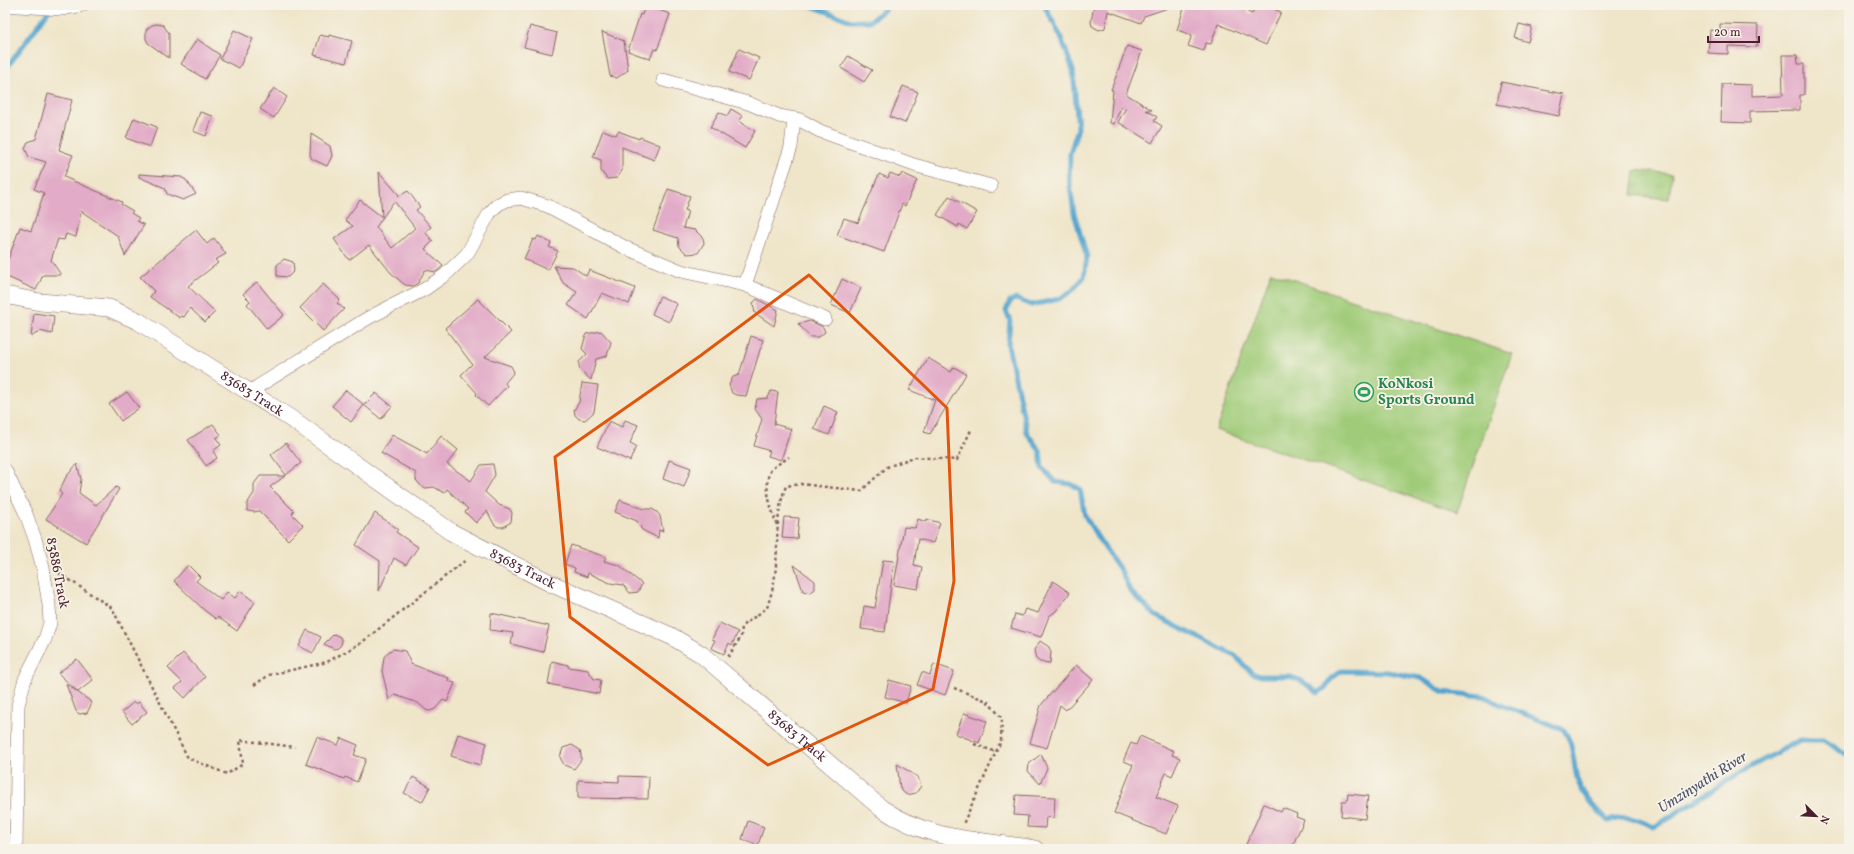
<svg xmlns="http://www.w3.org/2000/svg" width="1854" height="854" font-family="Vollkorn,serif">
  <style>
    .grass { fill: #a0cc79; stroke: #757652 }
    .park { fill: url(#park-tufts); stroke: #757652 }
    .lines { fill: none; stroke-linecap: round; stroke-linejoin: round }
    .stream { stroke: #55a5cf; stroke-width: 5 }
    .building { fill: #e2abc7; fill-rule: evenodd }
    .minor-casing { stroke: #846462; stroke-width: 14 }
    .tertiary-casing { stroke: #846462; stroke-width: 18 }
    .path { stroke: #846462; stroke-width: 2.5; stroke-dasharray: 3 3; stroke-linecap: butt }
    .minor { stroke: #fff; stroke-width: 13 }
    .tertiary { stroke: #fff; stroke-width: 17 }
    .marked { fill: none; stroke: #e0560e; stroke-width: 3; stroke-linejoin: round }
    .labels { text-anchor: middle; dominant-baseline: central; stroke-width: 3.5; stroke-linejoin: round; paint-order: stroke }
    .leisure-label { font-size: 14px; font-weight: bold; fill: #27864d; stroke: #f7f3e8; text-anchor: start }
    .street-label { font-size: 14px; fill: #4a1f2b; stroke: #f7f3e8 }
    .water-label { font-size: 15px; font-style: italic; fill: #4e556d; stroke: #f7f3e8 }
  </style>
  <defs>
    <pattern id="park-tufts" width="24" height="20" patternUnits="userSpaceOnUse"><rect width="24" height="20" fill="#a0cc79"/><path d="M3 7l-1-3M5 7V3M7 7l1-3M15 17l-1-3M17 17v-4M19 17l1-3" fill="none" stroke="#8baf69"/></pattern>
  </defs>
  <rect width="100%" height="100%" fill="#f7f3e8"/>
  <filter id="ink" filterUnits="userSpaceOnUse"><feTurbulence type="fractalNoise" baseFrequency=".025" numOctaves="2"/><feDisplacementMap in="SourceGraphic" scale="8" xChannelSelector="R" yChannelSelector="G"/><feConvolveMatrix kernelMatrix="1 2 1 2 8 2 1 2 1" color-interpolation-filters="sRGB"/></filter>
  <filter id="wash" filterUnits="userSpaceOnUse"><feTurbulence type="fractalNoise" baseFrequency=".012" numOctaves="4" result="noise"/><feDisplacementMap in="SourceGraphic" scale="16" xChannelSelector="R" yChannelSelector="G"/><feGaussianBlur stdDeviation="0.9" result="paint"/><feColorMatrix in="noise" values="0 0 0 0 0 0 0 0 0 0 0 0 0 0 0 0 0 1.4 0 .05"/><feComposite in="paint" operator="in"/></filter>
  <g filter="url(#wash)">
    <rect width="100%" height="100%" fill="#efe5c9"/>
    <!-- grass -->
    <path class="grass" d="M1271 272 1512 354 1457 512 1216 430Z"/>
    <!-- park -->
    <path class="park" d="M1635 170 1672 174 1669 199 1632 195Z"/>
    <g class="lines">
      <!-- stream -->
      <g class="stream">
        <path d="M809 5 851 21H870L890 5"/>
        <path d="M1044 5 1060 35 1073 70 1078 128 1070 153 1069 178 1074 213 1087 257 1084 277 1073 290 1059 299 1031 305 1016 299 1010 301 1006 311 1010 320 1008 345 1027 433 1040 451 1042 468 1055 482 1071 484 1080 489 1085 516 1098 538 1121 571 1130 591 1156 616 1235 656 1252 673 1260 676H1289L1302 681 1318 693 1324 689 1332 678 1341 671 1388 672 1421 678 1443 692 1483 696 1504 706 1563 729C1574 743 1573 762 1577 779 1582 795 1596 810 1608 821 1629 815 1635 818 1654 827L1741 772 1800 740H1823L1849 756"/>
        <path d="M5 84 8 66 50 9"/>
      </g>
    </g>
    <g id="blocks">
      <!-- building -->
      <g class="building">
        <path d="M645 5 670 14 657 50 654 49 650 59 628 51 640 14 642 15Z"/>
        <path d="M1094 5H1168V8L1144 16 1141 23 1108 11 1105 28 1099 30 1092 26 1091 22Z"/>
        <path d="M1185 5H1232L1252 14 1255 5H1264L1281 12 1266 45 1218 24 1211 44 1206 43 1204 51 1188 46 1192 35 1177 30Z"/>
        <path d="M157 24 163 25 169 33V58L148 43 146 39V30L152 25Z"/>
        <path d="M1519 24 1532 27 1528 42 1515 38Z"/>
        <path d="M1720 24 1758 25 1757 47 1728 46V54L1708 53 1710 30 1720 31Z"/>
        <path d="M530 26 557 33 552 54 524 47Z"/>
        <path d="M234 30 253 39 239 68 220 59Z"/>
        <path d="M602 32 624 41 628 70 617 78 610 76Z"/>
        <path d="M320 35 329 37V35L352 41 346 63 314 55Z"/>
        <path d="M197 39 220 55 205 79 181 64Z"/>
        <path d="M1127 46 1142 51 1126 94 1152 110H1146L1157 117 1154 121 1162 126 1152 143 1118 122 1126 108 1121 107 1114 124 1110 123 1113 90H1111Z"/>
        <path d="M739 49 759 58 749 80 729 72Z"/>
        <path d="M1782 55H1797L1798 64H1804V95H1800V110L1750 111V123L1721 122 1722 84 1752 85V96L1783 95Z"/>
        <path d="M848 56 872 70 864 82 841 68Z"/>
        <path d="M1501 82 1564 94 1559 116 1497 104Z"/>
        <path d="M903 86 918 92 905 123 890 117Z"/>
        <path d="M274 88 287 97 274 118 260 109Z"/>
        <path d="M48 94 72 100 59 150 73 155 64 177 122 202 121 204 133 211 131 213 139 218 137 221 144 225 125 256 118 236 81 211 76 237 66 234 64 240 58 239 51 260 61 275H43L36 290 5 276V268L20 227 31 231 44 193 34 189 46 162 29 157 25 148 28 142 36 139Z"/>
        <path d="M731 109 743 116 739 121 755 131 745 148 710 127 719 112 727 116Z"/>
        <path d="M200 112 213 116 206 136 193 131Z"/>
        <path d="M134 118 157 127 150 147 126 138Z"/>
        <path d="M603 130 616 135 618 131 639 139 640 137 660 145 654 160 622 147V171L617 178 607 179 601 171V160L593 157Z"/>
        <path d="M311 134 330 146 332 156 327 166 312 159 310 155Z"/>
        <path d="M379 172 399 195 397 197 408 191 420 207 416 210 431 227 425 232 433 241 425 249 443 266 436 272 425 270 418 283 413 286 405 285 391 273 369 245 349 260 334 239 353 226 345 220 360 200 382 217ZM394 201 415 228 392 248 376 227Z"/>
        <path d="M890 173 900 177 902 173 917 180 905 206 902 204 884 252 837 235 844 218 858 223 879 174 888 178Z"/>
        <path d="M139 174 181 177 186 180 196 194 183 200 167 194 165 188 139 177Z"/>
        <path d="M668 189 690 196 685 210 688 211 683 228 695 230 703 238 704 243 698 253 687 254 679 246 678 238 653 230Z"/>
        <path d="M949 196 977 212 967 229 959 224 958 227 937 215Z"/>
        <path d="M196 230 207 244 214 238 226 254 215 260 218 263 188 286 215 312 205 322 190 308 184 317 181 316 180 318 150 297 154 291 140 277Z"/>
        <path d="M538 236 551 243 549 247 558 251 548 270 524 259 533 239 536 240Z"/>
        <path d="M284 259 293 262 294 271 288 277 277 276V265Z"/>
        <path d="M554 266 573 267 586 276 589 270 635 288 629 304 602 293 588 319 568 305 577 292 563 283Z"/>
        <path d="M842 279 861 288 850 313 831 305Z"/>
        <path d="M257 282 284 315 267 329 247 304 250 301 243 294Z"/>
        <path d="M323 284 340 300 337 303 344 309 323 331 300 308Z"/>
        <path d="M660 296 677 304 669 322 652 314Z"/>
        <path d="M478 299 511 332 485 357 511 366 514 372 505 383 507 386 488 406 476 395 477 393 461 375 472 364 445 328Z"/>
        <path d="M757 299 778 310 774 326 755 313 753 303Z"/>
        <path d="M34 313 54 316 52 334 40 331 31 337Z"/>
        <path d="M810 321 823 327 825 332 819 337H810L798 324Z"/>
        <path d="M601 331 611 342 607 356 596 359 591 380 580 370 579 366V362L587 354 582 349 586 334Z"/>
        <path d="M751 336 763 340 746 396 736 395 732 393 729 385 733 377 739 375Z"/>
        <path d="M928 358 951 372 954 367 966 374 930 434 924 432 935 400 909 390Z"/>
        <path d="M582 383 598 385 594 412 585 420 579 419 575 415 574 410 579 402Z"/>
        <path d="M346 390 364 405 376 393 392 406 381 419 364 405 351 422 332 406Z"/>
        <path d="M771 391 778 392 774 424 791 429 781 460 768 456 770 451 754 446 762 419 755 409 757 399 768 398Z"/>
        <path d="M127 392 139 408 121 421 109 404Z"/>
        <path d="M824 406 838 412 829 435 814 429Z"/>
        <path d="M625 420 638 425 630 443 636 446 630 461 597 447 609 421 622 427Z"/>
        <path d="M213 424 221 435 216 438 221 445 213 451 217 458 206 466 188 440Z"/>
        <path d="M392 435 427 454 441 436 458 450 447 464 471 481 481 465 493 464 495 475 485 492 499 505 510 509 512 513 511 522 503 527H498L494 524 487 511 476 523 465 512 468 509 447 489 444 493 434 487 426 488 422 487 416 480V473L381 453Z"/>
        <path d="M286 443 301 463 286 475 271 455Z"/>
        <path d="M669 460 691 468 684 487 663 479Z"/>
        <path d="M77 464 81 479 79 493 96 505 116 487 119 489 86 543 46 519 62 494 59 491 66 477Z"/>
        <path d="M260 476H285L270 487 294 511 292 514 303 525 288 540 259 511 254 512 247 511V504L254 493V484Z"/>
        <path d="M620 500 644 509H652L657 512 660 516 663 531 659 530 658 538 642 530 637 521 615 512Z"/>
        <path d="M375 513 398 529 396 532 418 547 406 565 394 558 379 591 380 561 356 545Z"/>
        <path d="M784 517 799 518 797 539 782 538Z"/>
        <path d="M918 519 926 522 927 519 940 523 933 543 918 539 914 565 922 567 918 589 894 585 904 527 915 528Z"/>
        <path d="M571 545 606 557 604 561 619 565 642 584 638 592 630 593 623 585 610 583 588 573 587 577 574 572 575 568 565 564Z"/>
        <path d="M883 560 894 561 885 632 861 629 864 606 875 608Z"/>
        <path d="M188 565 200 577 196 581 221 600 227 592 235 598 240 591 255 602 237 631 218 617 216 619 204 610 174 581Z"/>
        <path d="M794 565 815 581V589L810 593 803 591Z"/>
        <path d="M1053 581 1070 593 1055 612 1049 616 1041 637 1011 628 1015 614 1022 616 1025 609 1038 613Z"/>
        <path d="M491 613 549 626 543 652 511 644 513 633 490 630Z"/>
        <path d="M720 623 738 632 732 645 729 643 724 654 711 648 715 640 712 639Z"/>
        <path d="M307 630 321 637 313 653 299 646Z"/>
        <path d="M334 634 340 637 342 641 341 645 338 648 334 649 324 644Z"/>
        <path d="M1040 641 1049 647 1051 652 1050 663 1040 662 1036 659 1034 650Z"/>
        <path d="M393 649 405 651 411 664 449 678 448 681 455 683 447 702 443 700 435 709 430 711 426 710 418 703 395 695 389 700 382 671 384 657 388 652Z"/>
        <path d="M183 653 205 677 185 698 175 688 182 682 168 668Z"/>
        <path d="M77 659 93 680 78 692 58 673Z"/>
        <path d="M552 661 568 665V667L588 670 594 679 601 680 599 694 548 684Z"/>
        <path d="M934 664 954 671 945 695 917 685 922 672 930 675Z"/>
        <path d="M1076 665 1093 680 1066 710 1060 705 1047 748 1030 743 1041 705Z"/>
        <path d="M889 680 911 686 906 703 885 697Z"/>
        <path d="M66 684 90 701 91 705 87 713 79 714 76 711Z"/>
        <path d="M134 702 136 704 139 702 147 712 132 724 122 712Z"/>
        <path d="M964 713 987 721 979 743 956 734Z"/>
        <path d="M458 734 487 743 480 765 451 756Z"/>
        <path d="M1140 736 1174 751 1172 755 1180 758 1172 776 1166 773 1156 797 1178 806 1166 834 1114 813 1133 765 1124 761V759L1131 743 1136 745Z"/>
        <path d="M317 737 338 745 341 738 358 745 354 755 366 759 357 782 345 777 344 779 306 764Z"/>
        <path d="M572 745 580 750 581 755V760L574 769 564 765 560 757 563 748Z"/>
        <path d="M1041 754 1047 768 1040 784 1028 771 1029 764Z"/>
        <path d="M897 764 918 777 921 786 916 793 907 795 903 792 900 788Z"/>
        <path d="M619 776 649 777 648 799 578 798V780L619 782Z"/>
        <path d="M413 777 430 787 422 802 404 793Z"/>
        <path d="M1348 794 1368 796 1365 819 1341 816 1342 801H1347Z"/>
        <path d="M1016 795 1055 797 1054 818 1046 817 1045 828 1027 827 1028 816 1014 815Z"/>
        <path d="M1264 804 1281 812 1283 808 1297 814 1296 817 1304 820 1291 849H1244Z"/>
        <path d="M748 821 764 827 758 845 742 839Z"/>
      </g>
    </g>
  </g>
  <g filter="url(#ink)">
    <use href="#blocks" fill-opacity="0" stroke="#846462" stroke-width="1"/>
    <g class="lines">
      <defs>
        <g id="minor">
          <path d="M5 5 61 9 82 5"/>
          <path d="M663 80 748 103 779 116 800 120 820 131 914 165 991 186"/>
          <path d="M745 285 791 147 794 119"/>
          <path d="M249 392 368 318 425 289 445 275 467 254 489 214 497 205 507 200 521 198 548 206 626 248 681 271 745 285 825 319"/>
          <path d="M5 470 26 514 35 539 43 568 49 605 50 623 45 639 25 679 18 705 16 849"/>
        </g>
        <g id="tertiary">
          <path id="s1" d="M5 295 40 302 109 308 138 321 296 422 451 532 550 583 671 636 701 654 881 808C933 843 978 839 1035 849"/>
        </g>
      </defs>
      <!-- minor casing -->
      <use href="#minor" class="minor-casing"/>
      <!-- tertiary casing -->
      <use href="#tertiary" class="tertiary-casing"/>
      <!-- path -->
      <g class="path">
        <path d="M777 525C772 511 762 484 771 470 775 465 784 461 789 457"/>
        <path d="M59 573 112 608 188 758 227 774 243 764 240 740 295 747"/>
        <path d="M728 657 741 637 742 626 767 608C770 598 774 586 775 575 779 544 774 517 786 486L801 484 861 491 887 467 914 457 957 460 971 430"/>
        <path d="M254 685 269 675 327 662 361 643 467 559"/>
        <path d="M954 688 987 701 1002 718 1001 741 963 824"/>
        <path d="M974 744 996 752"/>
      </g>
      <!-- minor -->
      <use href="#minor" class="minor"/>
      <!-- tertiary -->
      <use href="#tertiary" class="tertiary"/>
    </g>
  </g>
  <!-- marked area -->
  <path class="marked" d="M809 275 947 408 954 581 933 689 768 765 570 617 555 457 700 356Z"/>
  <!-- icons -->
  <defs>
    <symbol id="stadium-ring" viewBox="-11 -11 22 22"><circle r="9.5" fill="#f7f3e8" stroke="#2e9e5b" stroke-width="1.5"/><path d="M0-5a6.5 5 0 1 0 0 10a6.5 5 0 1 0 0-10ZM-3.5-1.8h7v3.6h-7Z" fill="#2e9e5b"/></symbol>
  </defs>
  <g fill-rule="evenodd">
    <use href="#stadium-ring" x="1353" y="381" width="22" height="22"/>
  </g>
  <g class="labels">
    <!-- leisure labels -->
    <g class="leisure-label">
      <text x="1378" y="384">KoNkosi<tspan x="1378" dy="16">Sports Ground</tspan></text>
    </g>
    <!-- street labels -->
    <g class="street-label">
      <text stroke="none"><textPath href="#s1" startOffset="272">83683 Track</textPath></text>
      <text stroke="none"><textPath href="#s1" startOffset="595">83683 Track</textPath></text>
      <text transform="translate(57 573) rotate(79)">83886 Track</text>
      <text stroke="none"><textPath href="#s1" startOffset="919">83683 Track</textPath></text>
    </g>
    <!-- water labels -->
    <g class="water-label">
      <text transform="translate(1703 783) rotate(-32)">Umzinyathi River</text>
    </g>
  </g>
  <!-- margin -->
  <rect width="1854" height="854" fill="none" stroke="#f7f3e8" stroke-width="20"/>
  <!-- north arrow -->
  <g transform="translate(1816 816) rotate(114)" stroke="#f7f3e8" stroke-width="3" paint-order="stroke">
  <path d="M0-3L7 15L0 10L-7 15Z" fill="#4a1f2b"/>
  <text y="-6" font-size="11" font-weight="bold" text-anchor="middle" fill="#4a1f2b">N</text>
  </g>
  <!-- scale -->
  <path d="M1708 36v6h51v-6" fill="none" stroke="#4a1f2b" stroke-width="2"/>
  <text x="1714" y="36" font-size="12" fill="#4a1f2b" stroke="#f7f3e8" stroke-width="3" paint-order="stroke">20 m</text>
</svg>
